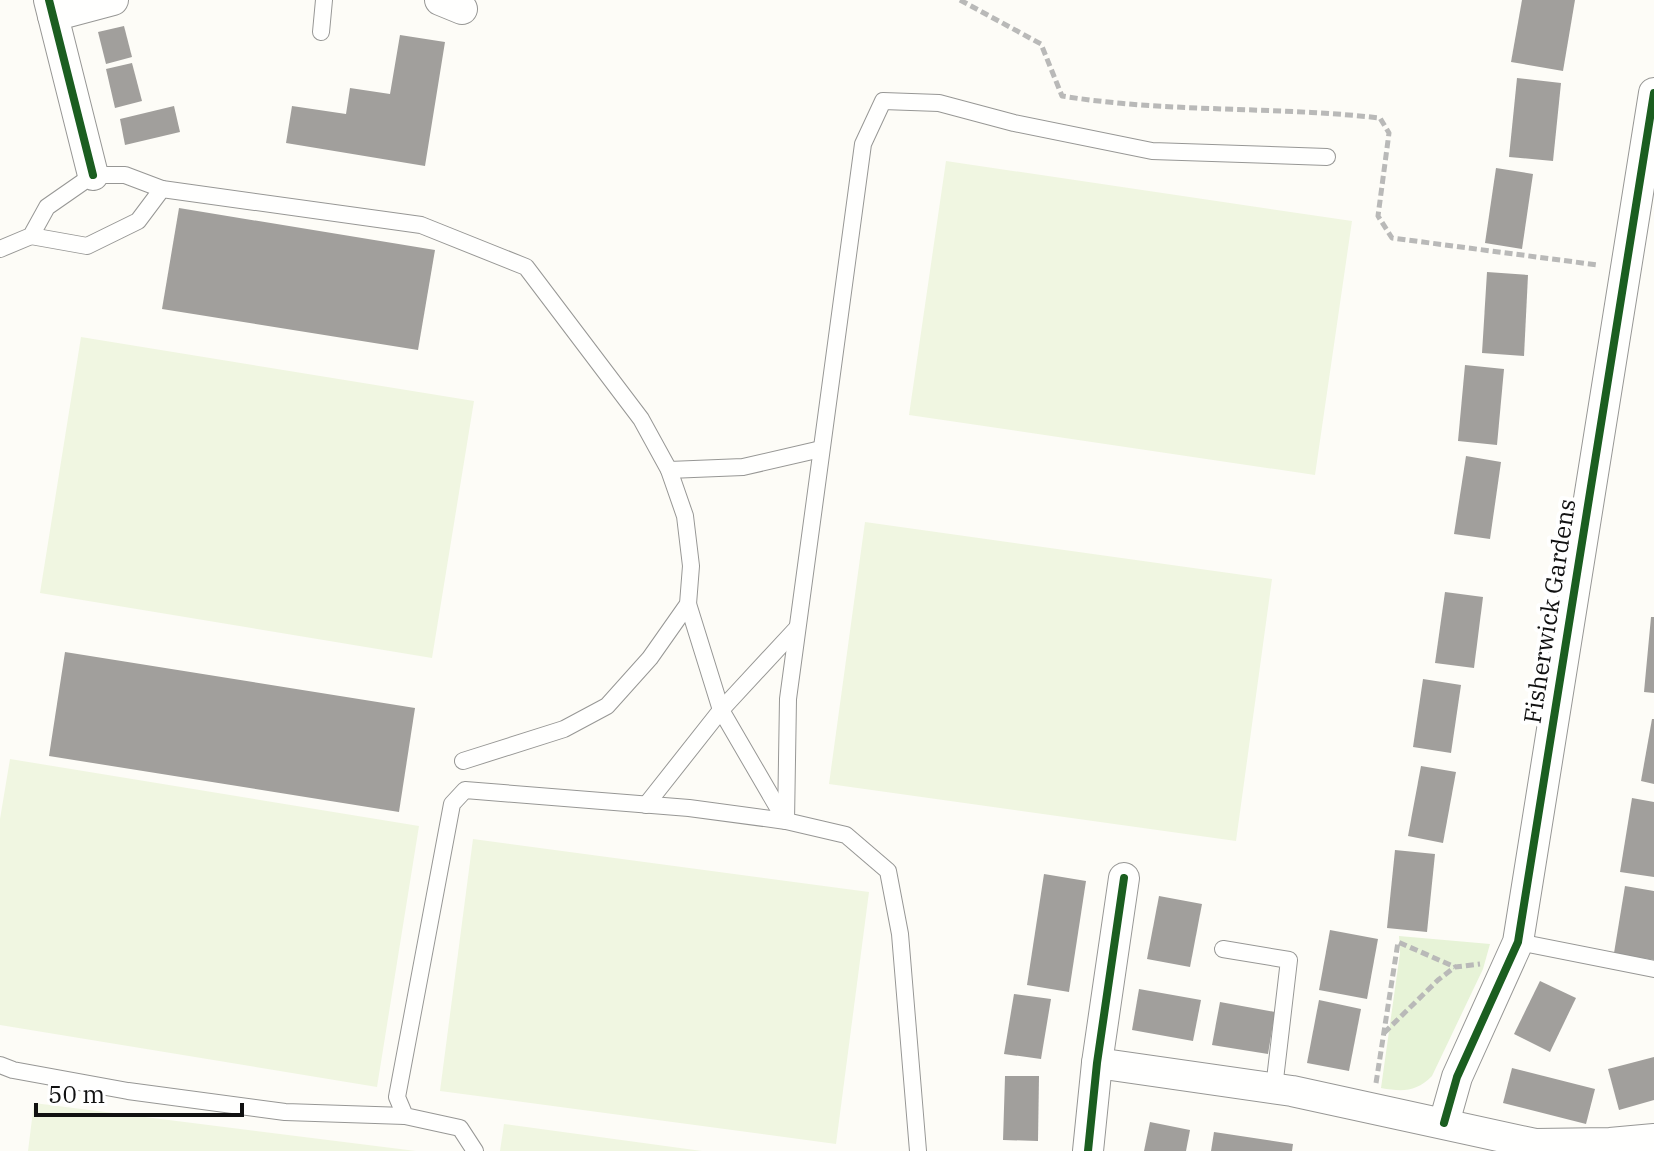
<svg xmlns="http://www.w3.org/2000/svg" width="1654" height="1151" font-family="'IBM Plex Serif',serif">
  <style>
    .green { fill: #e7f3d7 }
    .pitch { fill: #f0f6e1 }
    .building { fill: #a19f9c }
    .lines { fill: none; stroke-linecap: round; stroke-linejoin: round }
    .service-casing { stroke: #979795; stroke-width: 18 }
    .minor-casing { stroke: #979795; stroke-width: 32 }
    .path { stroke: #b9b9b8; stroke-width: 5; stroke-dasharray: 8 4; stroke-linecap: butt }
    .service { stroke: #fffffe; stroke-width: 16 }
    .minor { stroke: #fffffe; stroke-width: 30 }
    .cycleway-casing { stroke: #fff; stroke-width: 13 }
    .cycleway { stroke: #1b5e20; stroke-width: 8 }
    .labels { text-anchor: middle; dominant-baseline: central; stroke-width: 8; stroke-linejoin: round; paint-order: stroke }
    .street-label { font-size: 24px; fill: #111; stroke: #fff }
  </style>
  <rect width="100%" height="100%" fill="#fdfcf7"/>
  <!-- green -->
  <path class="green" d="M1399 936 1490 944 1483 969 1432 1076C1416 1092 1403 1092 1381 1088L1400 953Z"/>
  <!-- pitch -->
  <g class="pitch">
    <path d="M946 161 1352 221 1315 475 909 415Z"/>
    <path d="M81 337 474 401 432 658 40 593Z"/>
    <path d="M865 522 1272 579 1236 841 829 784Z"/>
    <path d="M10 759 419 826 377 1087 0 1025V819Z"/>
    <path d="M473 839 869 892 836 1144 440 1091Z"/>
    <path d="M34 1103 416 1151H28Z"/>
    <path d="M504 1124 702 1151H500Z"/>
  </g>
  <!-- building -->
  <g class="building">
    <path d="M1522 0H1575L1563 71 1511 62Z"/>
    <path d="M124 26 132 57 106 64 98 32Z"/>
    <path d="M400 35 445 42 425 166 286 143 292 106 346 114 350 88 390 94Z"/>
    <path d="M132 63 142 101 115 108 106 69Z"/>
    <path d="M1517 78 1561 83 1553 161 1509 157Z"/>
    <path d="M174 106 180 132 125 145 120 119Z"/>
    <path d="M1496 168 1533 174 1522 249 1485 243Z"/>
    <path d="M179 208 435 250 418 350 162 309Z"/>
    <path d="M1487 272 1528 275 1524 356 1482 353Z"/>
    <path d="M1465 365 1504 369 1497 445 1458 441Z"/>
    <path d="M1466 456 1501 462 1490 539 1454 534Z"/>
    <path d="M1445 592 1483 597 1474 668 1435 663Z"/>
    <path d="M1651 617H1654V693L1644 692Z"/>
    <path d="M65 652 415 708 399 812 49 756Z"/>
    <path d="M1423 679 1461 685 1451 753 1413 747Z"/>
    <path d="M1652 719H1654V784L1641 781Z"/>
    <path d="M1421 766 1456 772 1443 843 1408 836Z"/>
    <path d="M1632 798 1654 802V877L1620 872Z"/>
    <path d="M1395 850 1435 854 1427 932 1387 928Z"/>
    <path d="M1044 874 1086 881 1069 992 1027 985Z"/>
    <path d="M1625 886 1654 891V960L1614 953Z"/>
    <path d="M1159 896 1202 904 1190 967 1147 959Z"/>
    <path d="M1330 930 1378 939 1367 999 1319 990Z"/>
    <path d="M1540 981 1576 998 1550 1052 1514 1034Z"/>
    <path d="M1139 989 1201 1000 1193 1041 1132 1030Z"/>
    <path d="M1014 994 1051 999 1041 1059 1004 1054Z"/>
    <path d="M1319 1000 1361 1009 1349 1071 1307 1063Z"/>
    <path d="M1220 1002 1275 1012 1268 1054 1212 1045Z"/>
    <path d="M1654 1057V1100L1619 1110 1608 1069Z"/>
    <path d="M1512 1068 1595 1089 1586 1124 1503 1103Z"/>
    <path d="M1005 1076H1039L1038 1141 1003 1140Z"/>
    <path d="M1150 1122 1190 1130 1186 1151H1144Z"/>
    <path d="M1214 1132 1293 1144 1292 1151H1211Z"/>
  </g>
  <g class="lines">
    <defs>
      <g id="service">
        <path d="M321 32 324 0"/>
        <path d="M31 236 87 246 138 221 162 189 421 225 526 267 641 419 669 470 685 516 691 566 688 604 650 658 607 706 564 729 463 761"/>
        <path d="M0 249 31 236 47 207 93 175H125L162 189"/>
        <path d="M669 470 743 467 821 449"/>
        <path d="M688 604 721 710 785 820"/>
        <path d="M646 805 721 710 797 628"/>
        <path d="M1518 942 1654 969"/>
        <path d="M1223 949 1289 960 1274 1088"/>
        <path d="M0 1065 13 1070 128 1091 285 1112 405 1116"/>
        <path d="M475 1151 460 1128 405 1116 397 1097 452 804 465 790 689 808 786 821"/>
        <path d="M918 1151 900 934 888 871 846 835 786 821 788 699 863 144 883 101 939 103 1014 123 1152 151 1327 157"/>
      </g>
      <g id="minor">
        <path d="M49 0 93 175"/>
        <path d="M440 0 462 9"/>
        <path d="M53 16 113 0"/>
        <path d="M1097 1063 1292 1091 1535 1144 1610 1143 1654 1139"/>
        <path d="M1444 1123 1457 1077 1518 942 1654 93"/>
        <path d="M1088 1151 1097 1063 1124 878"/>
      </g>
    </defs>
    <!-- service casing -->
    <use href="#service" class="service-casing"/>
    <!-- minor casing -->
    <use href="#minor" class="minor-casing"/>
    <!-- path -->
    <g class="path">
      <path d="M960 0 1041 44 1062 96C1167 113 1274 106 1380 118L1389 133 1378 216 1392 238 1598 265"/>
      <path d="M1384 1033 1438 980 1455 967 1480 964"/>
      <path d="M1376 1083 1398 942 1455 967"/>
    </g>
    <!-- service -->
    <use href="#service" class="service"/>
    <!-- minor -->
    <use href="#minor" class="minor"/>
    <defs>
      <g id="cycleway">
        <path d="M49 0 93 175"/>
        <path d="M1444 1123 1457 1077 1518 942 1654 93"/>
        <path d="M1088 1151 1097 1063 1124 878"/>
      </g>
    </defs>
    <!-- cycleway casing -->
    <use href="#cycleway" class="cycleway-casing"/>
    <!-- cycleway -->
    <use href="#cycleway" class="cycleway"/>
  </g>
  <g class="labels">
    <!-- street labels -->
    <g class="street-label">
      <text transform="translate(1549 611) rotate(-81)">Fisherwick Gardens</text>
    </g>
  </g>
  <!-- scale -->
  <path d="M36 1103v12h206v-12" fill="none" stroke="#111111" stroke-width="4"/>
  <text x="48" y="1103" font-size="24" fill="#111111" stroke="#ffffff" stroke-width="6" paint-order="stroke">50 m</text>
</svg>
